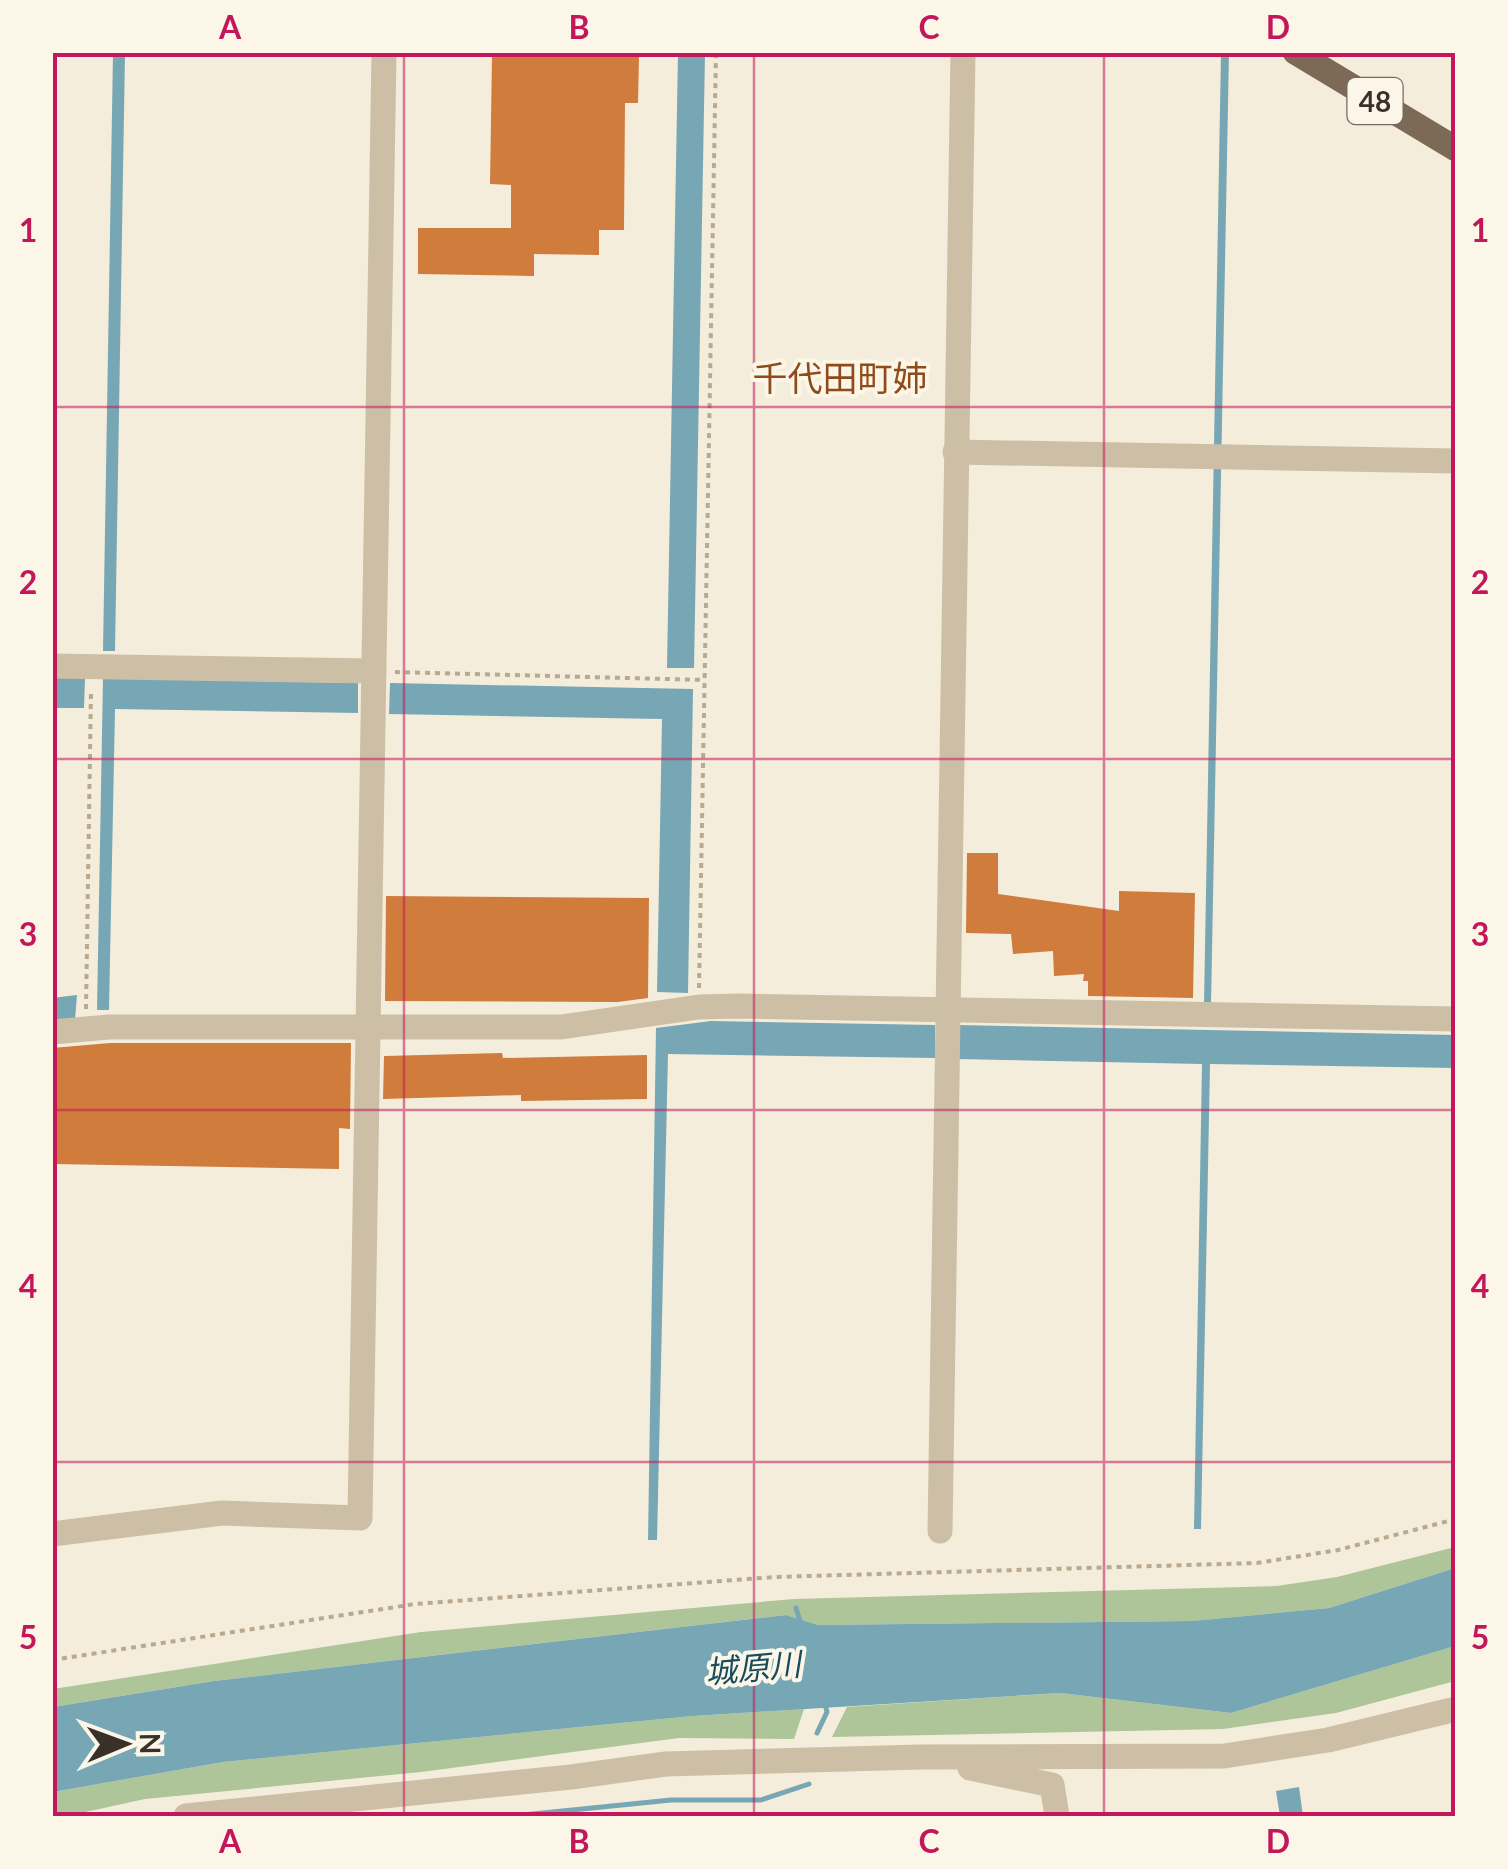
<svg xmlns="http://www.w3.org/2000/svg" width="1508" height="1869" font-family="Lato,'Noto Sans JP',sans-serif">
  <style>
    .green { fill: #aec499 }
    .water { fill: #77a6b4 }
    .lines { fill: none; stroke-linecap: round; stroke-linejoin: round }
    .stream { stroke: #77a6b4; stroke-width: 5 }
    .building { fill: #d07c3d }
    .path { stroke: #b9a990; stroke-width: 4; stroke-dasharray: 5 5; stroke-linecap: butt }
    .minor { stroke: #cdbfa6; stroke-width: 25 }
    .major { stroke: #7c6a57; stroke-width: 25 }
    .grid { fill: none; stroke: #c2185b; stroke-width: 2.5; stroke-opacity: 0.55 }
    .labels { text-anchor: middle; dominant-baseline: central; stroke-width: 8; stroke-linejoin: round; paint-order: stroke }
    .shield { fill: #fbf6e8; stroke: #736b61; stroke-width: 2.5 }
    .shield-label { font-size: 28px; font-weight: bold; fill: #393027 }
    .water-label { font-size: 32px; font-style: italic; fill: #194d5e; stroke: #fbf6e8 }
    .quarter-label { font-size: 35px; fill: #8f4b19; stroke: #fbf6e8 }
    .neatline { fill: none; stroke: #c2185b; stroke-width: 4 }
    .grid-label { font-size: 32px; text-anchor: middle; font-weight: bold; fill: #c2185b }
  </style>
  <rect width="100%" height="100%" fill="#f4eddb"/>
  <!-- green -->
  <g class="green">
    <path d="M1455 1547V1568L1329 1608 1192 1621 818 1625 786 1615 214 1681 53 1707V1689L421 1632 794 1599 1277 1586 1337 1577Z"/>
    <path d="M1455 1646V1681L1336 1713 1223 1729 832 1737 847 1707 1060 1693 1231 1713Z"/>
    <path d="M804 1709 794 1739 679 1738 421 1772 145 1799 67 1816H53V1792L223 1762 693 1716Z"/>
  </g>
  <!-- water -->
  <g class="water">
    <path d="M1229 52 1211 1004H1204L1221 53Z"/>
    <path d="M125 53 115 651H103L113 53Z"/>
    <path d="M678 53H705L694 668H667Z"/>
    <path d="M53 677 85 678 84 708H53Z"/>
    <path d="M103 678 358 683V713L115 709 109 1010H97Z"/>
    <path d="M390 683 693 689 688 993 657 992 662 719 389 714Z"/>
    <path d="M77 995 75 1020 53 1022 52 998Z"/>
    <path d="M711 1021 935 1025V1058L668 1054 657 1540H648L656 1028Z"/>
    <path d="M957 1025 1455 1035V1068L1210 1064 1201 1529H1194L1202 1064 957 1059Z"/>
    <path d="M1455 1568V1646L1231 1713 1060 1693 693 1716 223 1762 53 1792V1707L214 1681 786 1615 818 1625 1192 1621 1329 1608Z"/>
    <path d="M1299 1787 1303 1816H1280L1276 1791Z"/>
  </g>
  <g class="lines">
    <!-- stream -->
    <g class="stream">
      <path d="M796 1608 800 1621"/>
      <path d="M817 1733 827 1712 825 1704"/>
      <path d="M513 1816 671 1800H761L809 1784"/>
    </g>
  </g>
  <!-- building -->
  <g class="building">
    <path d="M492 56 639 57 638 103H625L624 230H599V255L534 254V276L418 274V228H511V185L490 184Z"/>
    <path d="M967 853H998V894L1119 911V891L1195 893 1193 998 1088 996V981H1083L1084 974 1054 976 1053 951 1013 954 1011 934 966 933Z"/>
    <path d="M386 896 649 898 648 998 618 1002 385 1001Z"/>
    <path d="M110 1043H351L350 1129 339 1128V1169L52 1164V1048Z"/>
    <path d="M502 1053 503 1058 647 1055V1099L521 1101V1095L383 1099 384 1056Z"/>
  </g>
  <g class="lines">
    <!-- path -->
    <g class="path">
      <path d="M395 672 705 680"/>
      <path d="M699 988 716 52"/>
      <path d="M86 1009 91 689"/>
      <path d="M52 1660 415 1604 775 1577 1257 1563 1338 1550 1456 1519"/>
    </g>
    <!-- minor -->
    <g class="minor">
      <path d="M955 452 1456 461"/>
      <path d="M52 666 374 671"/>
      <path d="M52 1032 109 1027H561L699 1007 738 1006 1456 1019"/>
      <path d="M940 1531 963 52"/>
      <path d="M52 1534 222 1513 360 1518 384 52"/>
      <path d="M970 1768 1052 1785 1057 1816"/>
      <path d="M186 1816 571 1777 666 1764 921 1757 1224 1756 1328 1740 1456 1709"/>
    </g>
    <!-- major -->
    <path class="major" d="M1295 52 1456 149"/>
  </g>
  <!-- grid -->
  <path class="grid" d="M404 52V1816M754 52V1816M1104 52V1816M52 407H1456M52 759H1456M52 1110H1456M52 1462H1456"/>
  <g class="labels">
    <!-- shield labels -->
    <rect class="shield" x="1347.5" y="78" width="55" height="46" rx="8"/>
    <g class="shield-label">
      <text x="1375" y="101">48</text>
    </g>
    <!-- water labels -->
    <g class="water-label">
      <text transform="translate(753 1667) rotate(-5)">城原川</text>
    </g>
    <!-- quarter labels -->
    <g class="quarter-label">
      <text x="840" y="377">千代田町姉</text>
    </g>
  </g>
  <!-- border -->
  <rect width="1508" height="1869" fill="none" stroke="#fbf6e8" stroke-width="110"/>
  <!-- north arrow -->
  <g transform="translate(125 1744) rotate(89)" stroke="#fbf6e8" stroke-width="8" paint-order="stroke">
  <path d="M0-8L18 38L0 25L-18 38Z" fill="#393027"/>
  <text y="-15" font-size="28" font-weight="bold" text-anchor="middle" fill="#393027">N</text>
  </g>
  <rect x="55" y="55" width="1398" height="1759" class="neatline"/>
  <g class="grid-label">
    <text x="230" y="39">A</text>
    <text x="579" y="39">B</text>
    <text x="929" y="39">C</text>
    <text x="1278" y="39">D</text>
    <text x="28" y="242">1</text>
    <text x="1480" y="242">1</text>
    <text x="28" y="594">2</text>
    <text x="1480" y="594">2</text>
    <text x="28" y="946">3</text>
    <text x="1480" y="946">3</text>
    <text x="28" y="1298">4</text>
    <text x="1480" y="1298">4</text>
    <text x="28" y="1649">5</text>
    <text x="1480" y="1649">5</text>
    <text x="230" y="1853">A</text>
    <text x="579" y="1853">B</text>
    <text x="929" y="1853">C</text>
    <text x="1278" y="1853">D</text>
  </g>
</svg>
